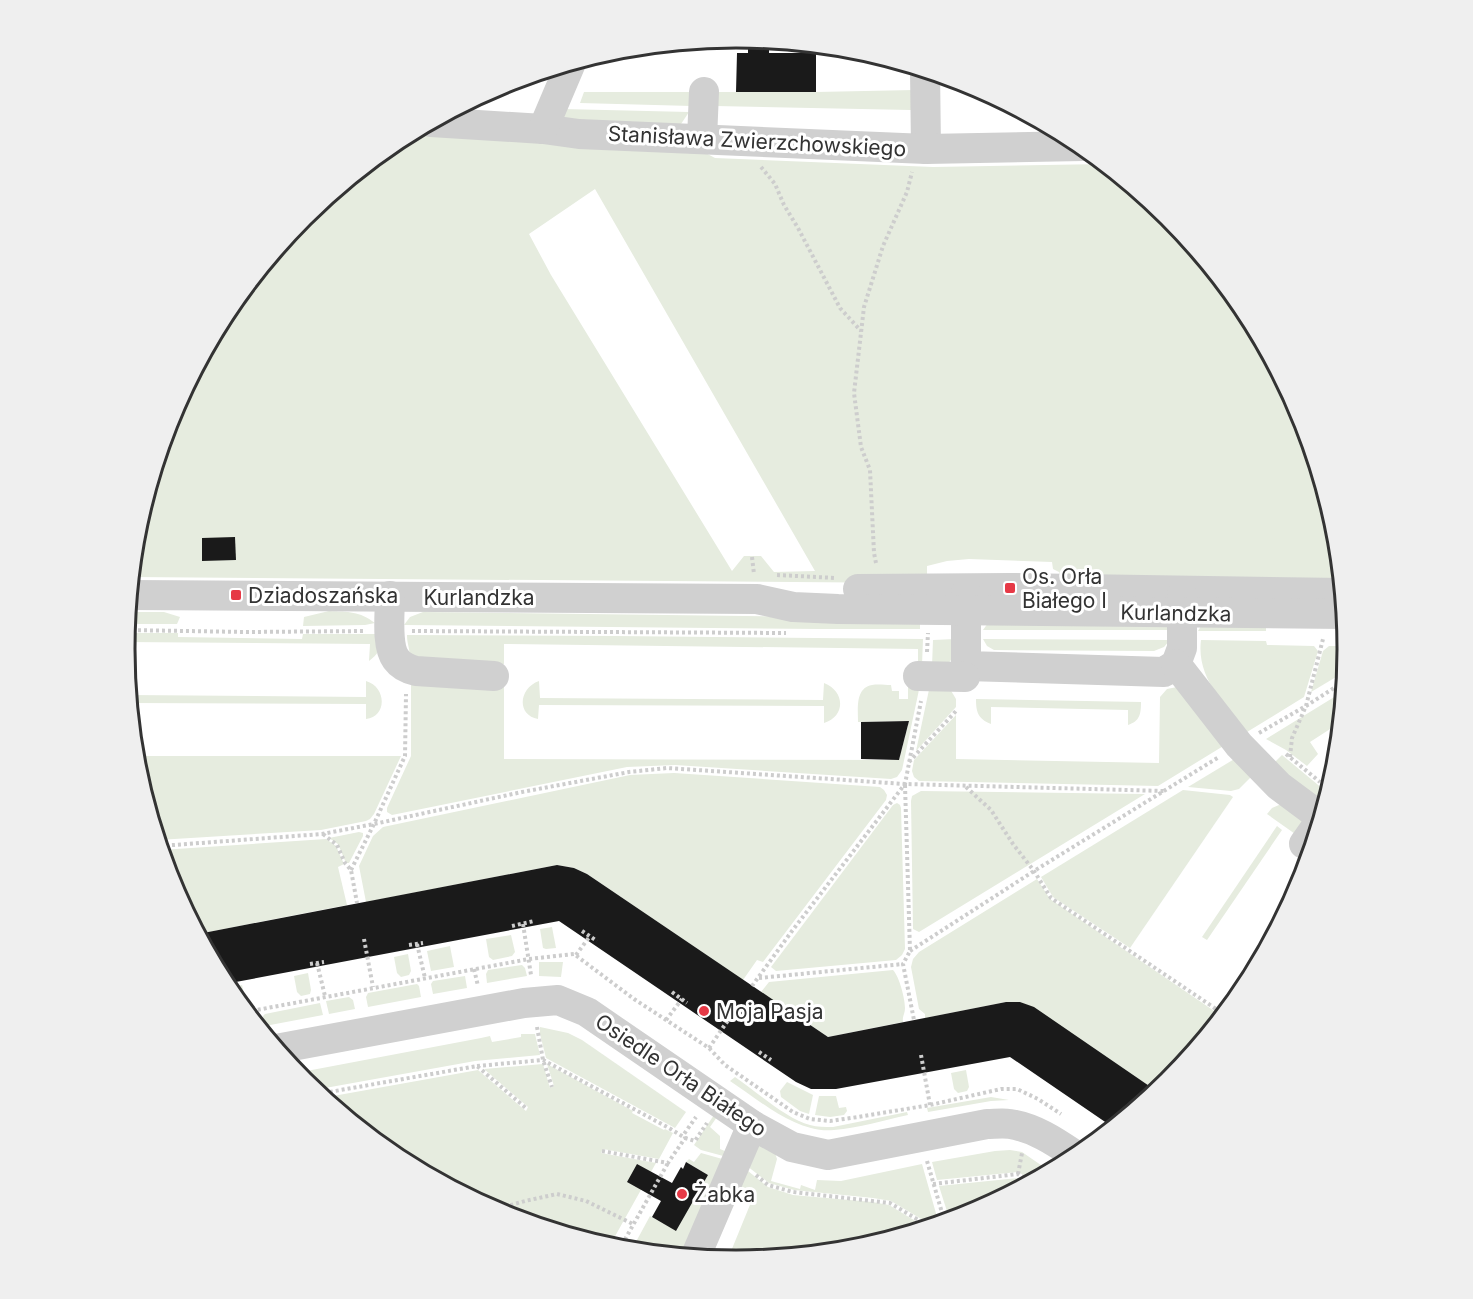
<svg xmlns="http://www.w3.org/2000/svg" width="1473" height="1299" font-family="Inter,sans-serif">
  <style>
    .green { fill: #e6ecdf; fill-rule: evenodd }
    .building { fill: #1a1a1a }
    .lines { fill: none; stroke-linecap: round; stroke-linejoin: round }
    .path { stroke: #cdcdcd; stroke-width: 4; stroke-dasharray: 3 3; stroke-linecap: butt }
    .minor { stroke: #d0d0d0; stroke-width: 30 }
    .poi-dot { fill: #e63946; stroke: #fff; stroke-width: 2 }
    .labels { text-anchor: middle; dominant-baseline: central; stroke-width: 6; stroke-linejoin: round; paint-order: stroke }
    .street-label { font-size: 21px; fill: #333; stroke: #fff }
    .poi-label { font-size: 21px; fill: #333; stroke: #fff; text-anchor: start }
    .rim { fill: none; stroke: #333; stroke-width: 3 }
  </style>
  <rect width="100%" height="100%" fill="#fff"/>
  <!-- green -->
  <g class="green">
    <path d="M914 90 911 110 715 106 712 92H816Z"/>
    <path d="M584 92H696L692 106 580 103Z"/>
    <path d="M563 109 689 112 677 130 565 118 561 112Z"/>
    <path d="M411 133 504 134 700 150 715 158 933 167 1105 164 1169 217 1246 310 1302 416 1337 530 1342 585 1059 579V572L1053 569 1052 562 969 559 947 561 927 566V576L919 583 132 577 136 530 171 415 228 309 304 217 397 140ZM595 189 815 571 774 572 761 556H744L732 571 551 275 529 234Z"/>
    <path d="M329 611C349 612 359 611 375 623L365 625 303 626 304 617Z"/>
    <path d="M128 612H164L180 617 177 624H127Z"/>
    <path d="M423 612 824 617H920V629H820L404 625 410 617Z"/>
    <path d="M1266 622V631H1198L1201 626Z"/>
    <path d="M988 623 1165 625 1170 630H983Z"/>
    <path d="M126 633H178V637L302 639 303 634H380C381 648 380 653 369 661L370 644 125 642Z"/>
    <path d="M407 635 614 636 923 639 922 665H918V649L504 644V664L422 662 410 658C410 649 407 644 407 635Z"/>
    <path d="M955 639C955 657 952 668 932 666L933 640Z"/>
    <path d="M983 639 1170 640 1164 647 1154 651 994 650 987 646Z"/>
    <path d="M1201 640 1266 641 1267 645 1314 646 1318 651 1304 697 1247 732C1225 705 1196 678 1201 640Z"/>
    <path d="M1329 646H1348L1346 671 1311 692 1323 651Z"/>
    <path d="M366 681C387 687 387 717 366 719V704L130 703 129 695 366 697Z"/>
    <path d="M539 681 540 698 823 700 824 683C845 691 846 716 824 723V706L539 705 538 719C516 715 519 688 539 681Z"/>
    <path d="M411 682 504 684V759L899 760 909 721 858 722C858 709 855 688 872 685 878 684 885 685 891 685L892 691H899V699H908V685H920L902 770 897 777 891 779 675 765 627 767 392 815 387 812V808L411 756Z"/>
    <path d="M930 685 950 689 956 699V707L916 751Z"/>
    <path d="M1177 687 1225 745 1158 786 919 781 914 777 912 771 914 760 956 715V759L1159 763 1160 697 1167 689Z"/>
    <path d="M1344 691 1341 722 1310 742 1318 754 1307 766 1286 750 1266 739Z"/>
    <path d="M976 699 1141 702C1141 714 1140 721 1128 725V710L991 707V724C978 719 976 712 976 699Z"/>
    <path d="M1282 755 1329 794 1326 806 1273 764Z"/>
    <path d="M135 756H401L374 814 370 819 366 821 321 830 158 840 136 769Z"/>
    <path d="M1236 758 1254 774 1239 789 1231 791 1188 787Z"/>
    <path d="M674 773 880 787 884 790 887 795 886 800 763 962 757 960 743 980 587 874 574 868 557 865 366 902 359 866 373 836 383 827 630 775Z"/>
    <path d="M1183 790 1230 795 1233 797 1130 948 1053 897 1041 877Z"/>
    <path d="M921 791 1145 794 919 932 913 929 911 801 912 796Z"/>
    <path d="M897 803 900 805 901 808 905 949 902 955 896 960 776 971 771 967 893 805Z"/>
    <path d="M1279 805H1286L1303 822 1298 836 1267 814 1272 808Z"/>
    <path d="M1277 826 1282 830 1207 940 1202 937Z"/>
    <path d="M359 832 363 833V836L349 863H346L338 844 329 838Z"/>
    <path d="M326 839 336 846 344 864 338 867 347 905 198 934 171 883 161 850Z"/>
    <path d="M1037 879 1050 899 1223 1017 1169 1082 1158 1092 1034 1008 1020 1002H1006L925 1018V1014L919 1009 911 967 913 959 919 952Z"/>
    <path d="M1285 915 1258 967 1254 972 1249 969Z"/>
    <path d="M552 927 556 948 546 949 543 948 540 929Z"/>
    <path d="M511 935 515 952 512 956 493 960 489 957 486 939Z"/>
    <path d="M450 946 454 967 431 971 427 951Z"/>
    <path d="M408 954 411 971 409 975 401 977 397 973 394 957Z"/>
    <path d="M539 962H563L561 977 539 976Z"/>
    <path d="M522 965 525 968 527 976 487 983 486 974 488 970Z"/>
    <path d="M893 970C899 976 905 998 905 1008 905 1014 902 1016 903 1022L828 1037 761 992 769 982Z"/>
    <path d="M308 973 311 990 310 994 301 996 297 992 294 976Z"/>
    <path d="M465 976 467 988 433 994 431 984 433 981Z"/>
    <path d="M417 984 419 986 421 997 368 1007 366 997 368 993Z"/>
    <path d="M242 985 246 1002 242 1007 227 988Z"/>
    <path d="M349 997 353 1000 355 1009 329 1014 326 1001Z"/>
    <path d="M320 1003 323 1015 265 1026 263 1016 265 1014Z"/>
    <path d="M540 1027 568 1033 582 1040 686 1112 675 1128 546 1058 540 1034Z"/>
    <path d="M521 1034H535L540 1055 475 1061 314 1090 304 1082 296 1073 481 1038 490 1036 492 1042 521 1037Z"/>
    <path d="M543 1064 550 1088 554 1086 547 1064 633 1111 632 1113 664 1130 665 1129 673 1133 659 1159 603 1149 601 1153 656 1163 609 1247 502 1215 396 1158 322 1098 478 1070 526 1111 528 1107 484 1069Z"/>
    <path d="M966 1070 969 1087 967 1091 958 1093 954 1089 951 1073Z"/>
    <path d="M735 1077C756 1091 786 1119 810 1125 817 1127 825 1127 833 1127L907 1112 908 1115C884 1120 859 1128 834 1130 797 1134 759 1100 730 1081Z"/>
    <path d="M787 1082 813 1095 809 1114 800 1111 781 1097 780 1091Z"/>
    <path d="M819 1096H836L839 1108 846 1107 847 1111 844 1115 830 1117 815 1115Z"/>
    <path d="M991 1097 1009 1100 991 1101 928 1112 927 1108Z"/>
    <path d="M716 1112 719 1114 710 1127 720 1136V1149L732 1154 727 1157 701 1150 694 1145Z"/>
    <path d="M757 1145 774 1150 777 1159 771 1181 800 1189 801 1185 815 1190 817 1180 841 1181 922 1164 939 1224 933 1226 891 1201 873 1198 794 1190 769 1183 747 1166Z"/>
    <path d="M1010 1150 1022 1152 1051 1172 1034 1181 1018 1172 937 1180 932 1162 995 1151Z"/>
    <path d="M701 1153 726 1160 687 1257 631 1251 650 1216 675 1230 708 1175 686 1162 689 1159 694 1162Z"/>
    <path d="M743 1167 768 1187 793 1195 872 1202 889 1205 927 1228 856 1250 736 1261H727L754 1195 737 1187Z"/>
    <path d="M1018 1178 1028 1184 970 1215 950 1221 939 1186Z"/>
  </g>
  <!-- building -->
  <g class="building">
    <path d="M769 45V53H816V92H736L737 53H748V46Z"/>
    <path d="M235 537 236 560 202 561V538Z"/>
    <path d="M909 721 899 760 861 759V722Z"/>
    <path d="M557 865 574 868 587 874 828 1037 1006 1002H1020L1034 1007 1158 1092 1114 1128 1010 1057 836 1089H811L796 1082 559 921 225 984 198 934Z"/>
    <path d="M686 1162 708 1175 676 1231 652 1217 661 1201 627 1182 637 1164 672 1183 681 1167 683 1169Z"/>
  </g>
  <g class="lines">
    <!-- path -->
    <g class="path">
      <path d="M761 167 775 184 784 205 798 228 840 308 861 331"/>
      <path d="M752 557 754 574"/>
      <path d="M876 563 874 553 870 470 861 447 854 393 864 307 883 246 907 192 912 172"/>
      <path d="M777 575 836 578"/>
      <path d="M126 630 246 632 366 631"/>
      <path d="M412 631 786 633"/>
      <path d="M927 652 928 633"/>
      <path d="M1259 733 1306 706 1345 681"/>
      <path d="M1286 754 1320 782"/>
      <path d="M1290 757 1292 738 1306 706 1323 639"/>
      <path d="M909 762 956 711"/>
      <path d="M905 785 910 951 903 964 914 1020"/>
      <path d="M966 787 991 810 1013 844 1034 871 1051 898 1225 1015"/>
      <path d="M323 834 337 845 345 863 351 870 357 903"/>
      <path d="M160 846 322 834 374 824 522 792 629 772 667 768 905 784 1165 791"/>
      <path d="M351 870 374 824 405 756 406 694"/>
      <path d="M523 924 531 975"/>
      <path d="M512 926 534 921"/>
      <path d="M582 931 597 941"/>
      <path d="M364 939 373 987"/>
      <path d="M417 944 425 978"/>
      <path d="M409 945 423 943"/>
      <path d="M910 951 1034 871 1219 757"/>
      <path d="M576 955 590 936"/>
      <path d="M317 963 325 996"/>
      <path d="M310 964 324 962"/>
      <path d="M474 969 478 986"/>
      <path d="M759 978 903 964"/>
      <path d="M223 981H225"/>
      <path d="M752 986 792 931 905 784 921 701"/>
      <path d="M672 992 687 1003"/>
      <path d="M246 1012 529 959 574 954 634 999 709 1048 725 1065 793 1112 810 1119 830 1121 858 1117 930 1105 1001 1089H1017L1038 1099 1061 1114"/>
      <path d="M666 1020 682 999"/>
      <path d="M537 1027 543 1060 552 1087"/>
      <path d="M709 1048 731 1016"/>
      <path d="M759 1052 771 1060"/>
      <path d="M921 1055 930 1105"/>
      <path d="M477 1066 543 1060 669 1128 685 1138 695 1141 707 1123"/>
      <path d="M318 1094 477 1066 527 1109"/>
      <path d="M602 1151 668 1163 685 1138 684 1134 696 1117"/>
      <path d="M927 1161 945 1223"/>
      <path d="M1018 1174 1022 1153"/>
      <path d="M756 1175 768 1185 793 1192 890 1203 930 1227"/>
      <path d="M933 1184 1018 1174 1032 1182"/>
      <path d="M493 1210 525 1201 557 1194 586 1201 633 1224"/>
      <path d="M619 1250 668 1163"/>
    </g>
    <!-- minor -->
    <g class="minor">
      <path d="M925 70 926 149"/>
      <path d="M431 122 543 129 579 134 926 149 1083 146"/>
      <path d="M543 129 571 63"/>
      <path d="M702 139 704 92"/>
      <path d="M858 589 1010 588 1343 593"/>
      <path d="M966 593V666L1164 672 1176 664 1182 648V595"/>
      <path d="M130 595 757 599 793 607 838 609 1345 614"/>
      <path d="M390 596C390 613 386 646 396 659 401 666 408 669 416 671L494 676"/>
      <path d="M1176 664 1239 745 1279 786 1322 818"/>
      <path d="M918 676 965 677"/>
      <path d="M1304 844 1321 820"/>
      <path d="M276 1049 524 1003 558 1000 587 1012 752 1125 792 1147 828 1155 987 1124C994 1124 1003 1123 1010 1124 1036 1128 1057 1143 1078 1157"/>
      <path d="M696 1258 697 1253 752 1125"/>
    </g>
  </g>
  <!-- markers -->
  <g class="poi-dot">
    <rect x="1004" y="582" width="12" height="12" rx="3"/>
    <rect x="230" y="589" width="12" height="12" rx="3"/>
    <circle cx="704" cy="1011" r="6"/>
    <circle cx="682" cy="1194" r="6"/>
  </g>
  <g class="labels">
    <!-- street labels -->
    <g class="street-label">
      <text transform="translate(757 141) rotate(3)">Stanisława Zwierzchowskiego</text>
      <text x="479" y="597">Kurlandzka</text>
      <text transform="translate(1176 613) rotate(1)">Kurlandzka</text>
      <text transform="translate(681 1075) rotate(34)">Osiedle Orła Białego</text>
    </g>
    <!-- poi labels -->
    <g class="poi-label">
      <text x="1022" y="576">Os. Orła<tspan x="1022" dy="24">Białego I</tspan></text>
      <text x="248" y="595">Dziadoszańska</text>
      <text x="716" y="1011">Moja Pasja</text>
      <text x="694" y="1194">Żabka</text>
    </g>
  </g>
  <!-- crop -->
  <path d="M0 0H1473V1299H0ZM135 649a601 601 0 1 1 1202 0a601 601 0 1 1-1202 0Z" fill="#efefef" fill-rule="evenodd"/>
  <path class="rim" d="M135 649a601 601 0 1 1 1202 0a601 601 0 1 1-1202 0Z"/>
</svg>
